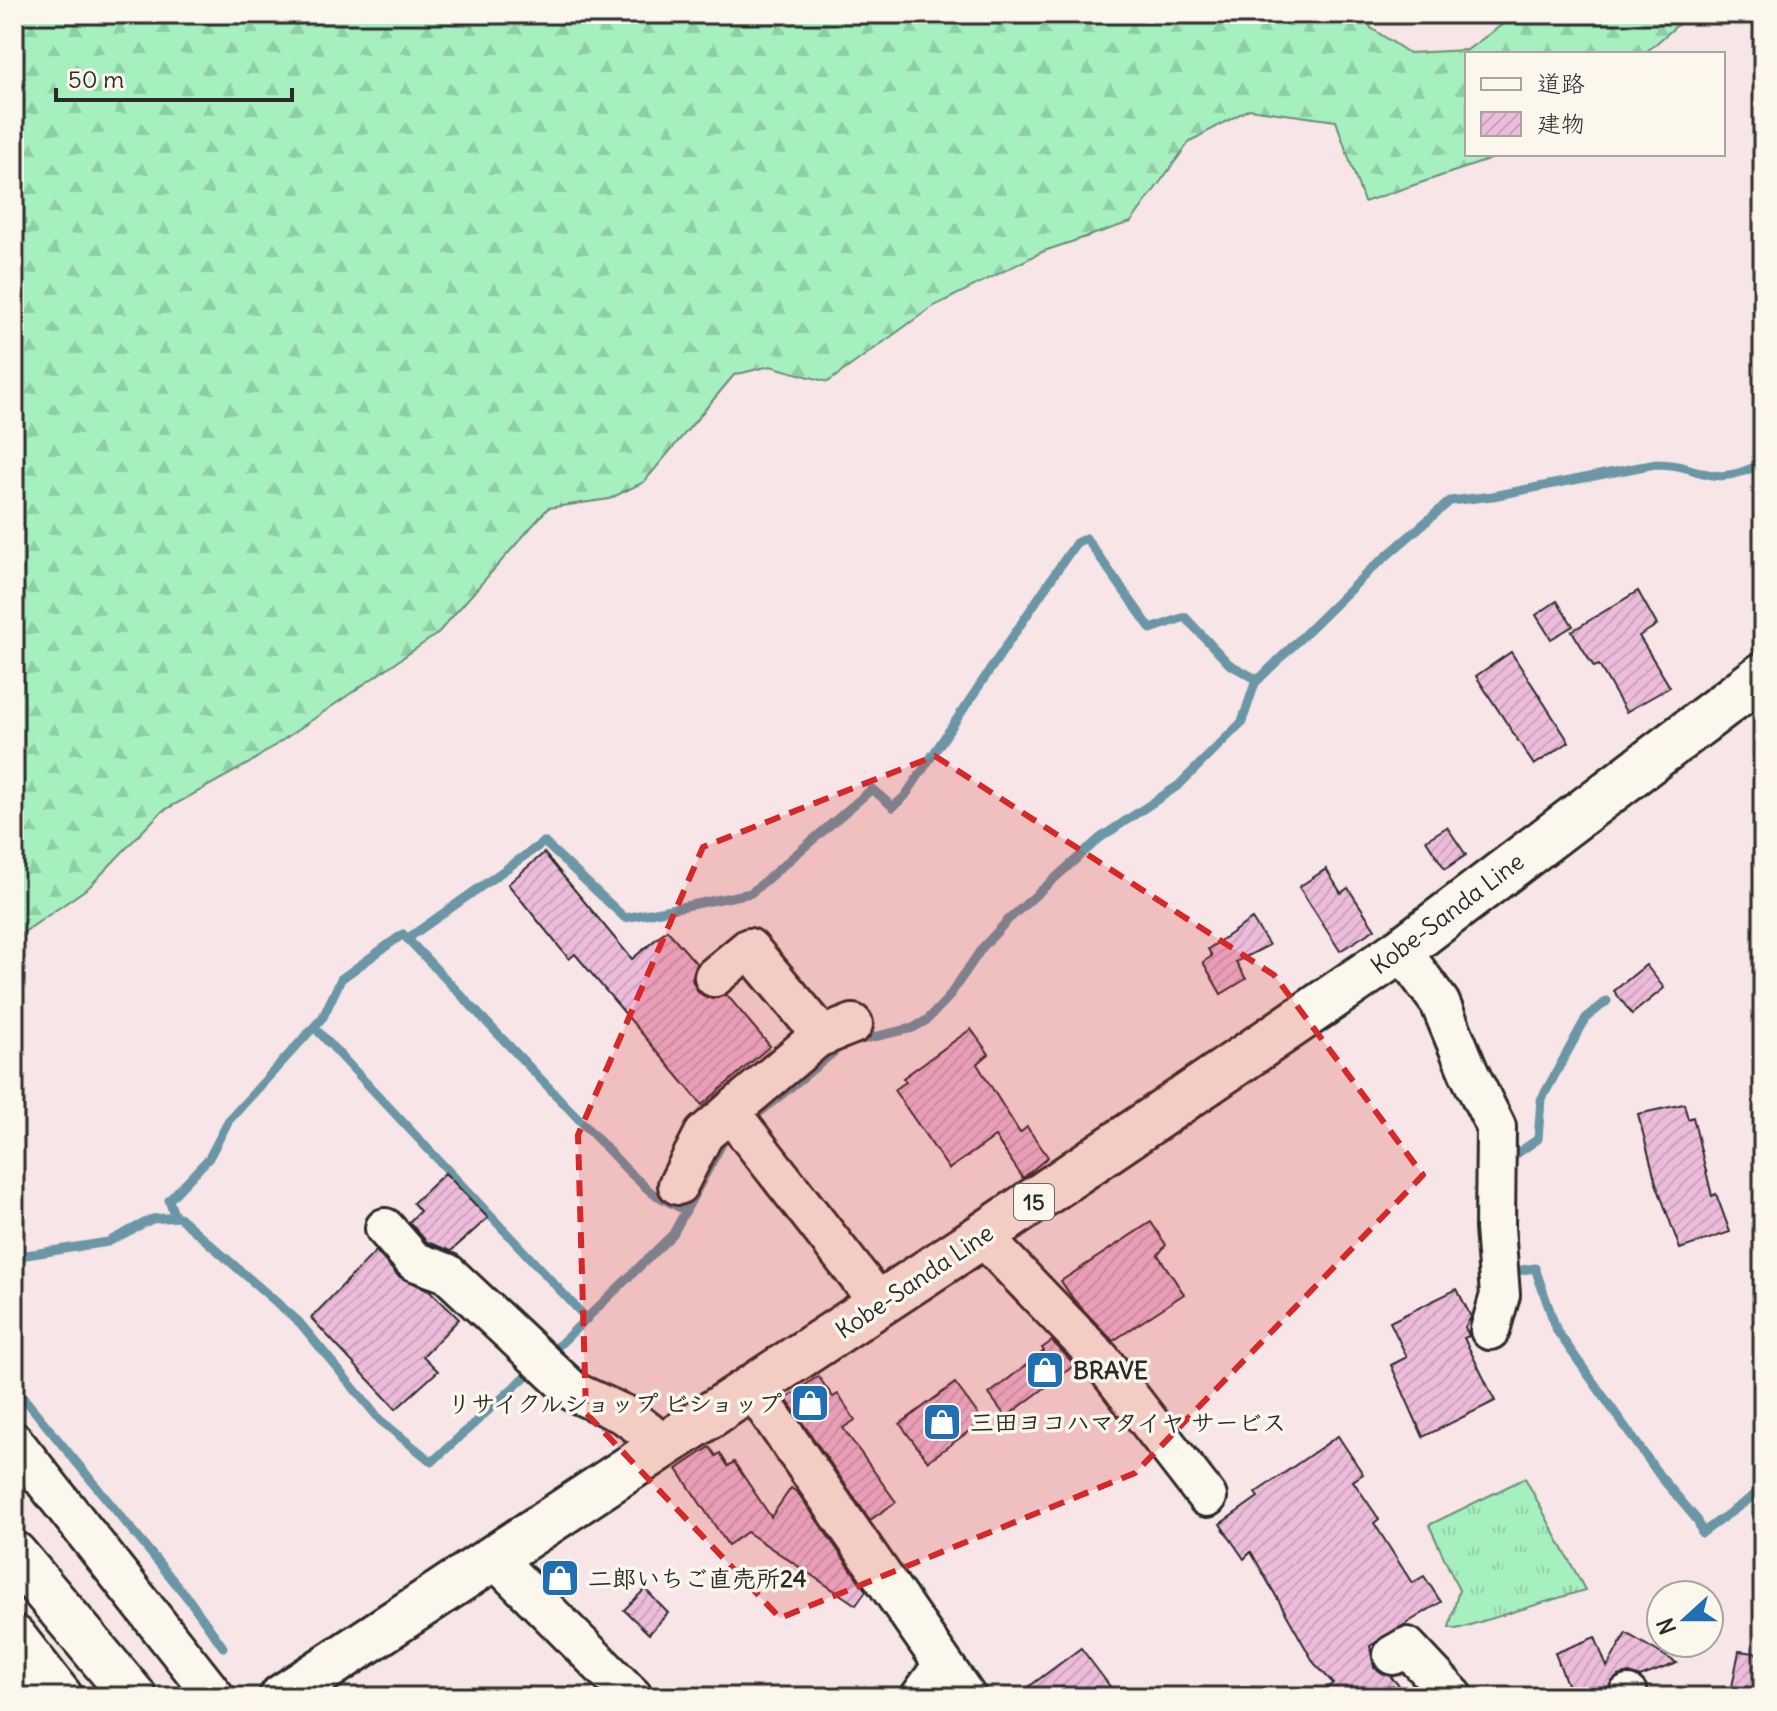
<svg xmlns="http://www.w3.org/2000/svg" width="1777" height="1711" font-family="Delius,'Klee One',sans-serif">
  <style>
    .grass { fill: url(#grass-tufts); stroke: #688e75; stroke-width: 2 }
    .forest { fill: url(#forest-firs); stroke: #688e75; stroke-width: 2 }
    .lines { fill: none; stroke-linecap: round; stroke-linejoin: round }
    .stream { stroke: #6b96a5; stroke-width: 9 }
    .building { fill: url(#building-hatch); stroke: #2b2b2b; stroke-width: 2 }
    .minor-casing { stroke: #2b2b2b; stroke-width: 44 }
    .major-casing { stroke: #2b2b2b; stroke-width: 50 }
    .highway-casing { stroke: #2b2b2b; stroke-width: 50 }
    .minor { stroke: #fbf7ec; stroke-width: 38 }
    .major { stroke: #fbf7ec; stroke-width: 44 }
    .highway { stroke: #fbf7ec; stroke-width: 44 }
    .marked { fill: #d62828; fill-opacity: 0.2; stroke: #d62828; stroke-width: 6; stroke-dasharray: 16 10; stroke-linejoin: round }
    .labels { text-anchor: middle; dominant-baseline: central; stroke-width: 7; stroke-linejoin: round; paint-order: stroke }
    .shield { fill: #fbf7ec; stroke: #696865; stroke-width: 2 }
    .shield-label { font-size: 22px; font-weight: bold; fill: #2b2b2b }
    .street-label { font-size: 24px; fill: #2b2b2b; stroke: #fbf7ec }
    .poi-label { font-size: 24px; font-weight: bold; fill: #2b2b2b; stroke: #fbf7ec; text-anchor: start }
  </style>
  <defs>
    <pattern id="grass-tufts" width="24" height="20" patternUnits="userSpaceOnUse" patternTransform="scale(2)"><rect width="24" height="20" fill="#a6f0bf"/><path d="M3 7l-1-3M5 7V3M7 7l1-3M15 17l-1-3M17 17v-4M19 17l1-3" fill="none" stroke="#8fcea4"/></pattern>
    <pattern id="forest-firs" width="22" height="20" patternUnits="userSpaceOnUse" patternTransform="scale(2)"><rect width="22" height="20" fill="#a6f0bf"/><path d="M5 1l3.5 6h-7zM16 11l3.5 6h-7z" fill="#8fcea4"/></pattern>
    <pattern id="building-hatch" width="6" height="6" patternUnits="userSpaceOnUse" patternTransform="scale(2)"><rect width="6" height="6" fill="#eebcdb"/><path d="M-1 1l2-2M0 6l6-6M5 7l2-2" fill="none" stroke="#cca2bc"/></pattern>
  </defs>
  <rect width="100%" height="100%" fill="#f7e5e7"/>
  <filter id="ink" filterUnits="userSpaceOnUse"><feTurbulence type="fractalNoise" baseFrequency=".0125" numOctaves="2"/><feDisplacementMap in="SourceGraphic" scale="16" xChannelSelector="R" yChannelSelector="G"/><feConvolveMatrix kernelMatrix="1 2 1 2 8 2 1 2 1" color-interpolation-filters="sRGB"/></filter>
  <g filter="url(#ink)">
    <!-- grass -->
    <path class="grass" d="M1525 1478 1585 1590 1457 1629 1449 1627 1459 1590 1429 1525Z"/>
    <!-- forest -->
    <path class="forest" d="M14 14H1365L1371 28 1409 53 1467 50 1517 14H1690L1644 54H1467V154H1506L1364 202 1336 121 1249 109 1190 141 1131 222 1044 251 932 307 828 382 770 366 734 375 644 482 609 499 548 508 437 634 248 764 161 812 89 887 14 939Z"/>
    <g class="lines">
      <!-- stream -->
      <g class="stream">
        <path d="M407 939 544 842 625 918 751 893 872 789 893 807 905 796 1058 569 1076 543 1086 538 1151 629 1185 617 1229 664 1258 680"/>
        <path d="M314 1027 587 1319"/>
        <path d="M856 1041 913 1028 927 1020 948 998 982 948 1008 920 1100 838 1179 785 1242 722 1255 683 1369 571 1450 501 1493 496 1655 464C1704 464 1708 491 1763 463"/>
        <path d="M748 1122 839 1048"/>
        <path d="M1511 1164 1512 1157 1538 1139 1541 1100 1586 1018 1607 1001"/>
        <path d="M174 1215 169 1200 209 1158 229 1120 323 1017 341 979 403 934 628 1171 652 1193 686 1211"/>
        <path d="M14 1257 108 1242 152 1219 179 1217 299 1322 380 1420 432 1462 537 1366"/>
        <path d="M1515 1271 1535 1268 1557 1331 1660 1476 1698 1521 1702 1533 1763 1489"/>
        <path d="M548 1356 673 1234 724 1140 730 1136"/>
        <path d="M14 1386 190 1601 223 1647"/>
      </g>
    </g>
    <!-- building -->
    <g class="building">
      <path d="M1638 591 1657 625 1639 636 1670 687 1626 712 1599 665 1594 667 1572 631Z"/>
      <path d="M1557 601 1573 626 1551 639 1536 615Z"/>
      <path d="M1511 652 1569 742 1534 765 1476 676Z"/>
      <path d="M1447 827 1466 855 1445 869 1426 840Z"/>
      <path d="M544 853 632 959 667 930 697 964 692 980 698 992 707 998 727 995 770 1046 702 1105 575 954 569 959 508 884Z"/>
      <path d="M1326 869 1341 893 1348 888 1375 929 1340 951 1299 887Z"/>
      <path d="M1252 919 1269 945 1236 962 1246 979 1221 994 1203 962 1212 956 1208 949Z"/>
      <path d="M1646 965 1664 988 1632 1014 1614 991Z"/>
      <path d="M971 1029 989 1054 977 1064 1020 1133 1027 1127 1048 1157 1023 1178 995 1137 949 1169 894 1090 906 1082 903 1078Z"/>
      <path d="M1684 1104 1688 1119 1693 1117 1712 1196 1716 1194 1730 1232 1680 1249 1656 1183 1638 1114Z"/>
      <path d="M445 1173 488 1218 451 1251 427 1242 409 1222 420 1211 413 1203Z"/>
      <path d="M1151 1222 1166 1245 1158 1255 1184 1294 1113 1341 1074 1300 1061 1281Z"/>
      <path d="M376 1251 398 1276 429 1290 459 1319 423 1356 438 1371 396 1409 311 1318Z"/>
      <path d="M1457 1289 1471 1317 1465 1327 1469 1336 1464 1338 1495 1401 1423 1437 1391 1365 1407 1357 1390 1322Z"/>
      <path d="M1052 1341 1075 1365 1006 1417 989 1394 1044 1351 1042 1348Z"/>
      <path d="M818 1376 833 1397 838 1394 855 1420 843 1428 896 1502 870 1520 786 1399Z"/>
      <path d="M955 1383 983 1421 928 1461 900 1424Z"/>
      <path d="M1338 1436 1363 1474 1353 1481 1379 1519 1374 1523 1412 1583 1424 1576 1441 1602 1370 1646 1374 1667 1391 1677 1410 1697H1317L1333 1683 1314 1663 1251 1552 1244 1559 1220 1524 1258 1497 1255 1493Z"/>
      <path d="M710 1447 716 1456 720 1453 728 1466 734 1462 771 1517 791 1488 798 1493 866 1591 856 1605 747 1532 728 1545 677 1469Z"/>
      <path d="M645 1589 668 1613 649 1634 624 1610Z"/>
      <path d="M1626 1633 1677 1663 1640 1677 1629 1673 1618 1676 1607 1689 1588 1697H1572L1555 1653 1595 1637 1607 1667Z"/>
      <path d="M1081 1648 1118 1697H1015Z"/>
      <path d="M1739 1651 1763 1654V1697H1730Z"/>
    </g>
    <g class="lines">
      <defs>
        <g id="minor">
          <path d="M1401 950 1440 1003 1469 1073 1496 1127 1495 1228 1500 1295 1490 1330"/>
          <path d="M714 977 749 948 811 1022 817 1038"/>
          <path d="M853 1024 817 1038 730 1112 880 1304"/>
          <path d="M678 1185 704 1134 730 1112"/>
          <path d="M385 1228 414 1261 447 1273 574 1392 625 1415 648 1432 660 1450"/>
          <path d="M982 1236 1101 1360 1207 1497"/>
          <path d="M752 1388 966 1697"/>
          <path d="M14 1442 215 1697"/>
          <path d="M494 1558 633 1697"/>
          <path d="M1393 1655 1407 1647 1454 1697"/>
          <path d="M920 1697 943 1665"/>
          <path d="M1628 1697V1695"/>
        </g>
        <path id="major" d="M282 1697 982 1236 1248 1055 1401 950 1763 675"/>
        <g id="highway">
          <path d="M14 1554 134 1697"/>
          <path d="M14 1638 60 1697"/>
        </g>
      </defs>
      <!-- minor casing -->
      <use href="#minor" class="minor-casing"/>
      <!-- major casing -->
      <use href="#major" class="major-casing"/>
      <!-- highway casing -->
      <use href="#highway" class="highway-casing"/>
      <!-- minor -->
      <use href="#minor" class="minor"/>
      <!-- major -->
      <use href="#major" class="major"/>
      <!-- highway -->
      <use href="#highway" class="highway"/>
    </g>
  </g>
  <!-- marked area -->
  <path class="marked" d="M935 756 1274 975 1423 1175 1135 1473 780 1618 586 1413 578 1135 703 847Z"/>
  <!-- icons -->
  <defs>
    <symbol id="shop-square" viewBox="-11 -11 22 22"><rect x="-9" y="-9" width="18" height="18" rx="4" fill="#1f6fb2" stroke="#fbf7ec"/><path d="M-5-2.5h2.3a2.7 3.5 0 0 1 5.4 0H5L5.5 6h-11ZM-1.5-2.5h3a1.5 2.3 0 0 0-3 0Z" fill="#fff"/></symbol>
  </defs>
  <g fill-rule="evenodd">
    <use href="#shop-square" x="1023" y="1348" width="44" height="44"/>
    <use href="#shop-square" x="788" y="1381" width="44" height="44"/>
    <use href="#shop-square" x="920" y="1400" width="44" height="44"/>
    <use href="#shop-square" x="538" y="1556" width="44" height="44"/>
  </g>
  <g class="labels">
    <!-- shield labels -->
    <rect class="shield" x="1014" y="1184" width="40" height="36" rx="6"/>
    <g class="shield-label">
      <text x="1034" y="1202">15</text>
    </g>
    <!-- street labels -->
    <g class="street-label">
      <text transform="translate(1447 913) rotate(-37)">Kobe-Sanda Line</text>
      <text transform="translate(914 1281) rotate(-34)">Kobe-Sanda Line</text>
    </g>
    <!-- poi labels -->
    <g class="poi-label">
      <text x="1073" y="1370">BRAVE</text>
      <text x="782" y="1403" text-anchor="end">リサイクルショップ ビショップ</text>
      <text x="970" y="1422">三田ヨコハマタイヤ サービス</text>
      <text x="588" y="1578">二郎いちご直売所24</text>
    </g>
  </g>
  <!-- margin -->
  <rect width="1777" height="1711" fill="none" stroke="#fbf7ec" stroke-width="48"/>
  <rect x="24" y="24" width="1729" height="1663" fill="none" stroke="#2b2b2b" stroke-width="3" filter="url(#ink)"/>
  <!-- legend -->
  <rect x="1465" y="52" width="260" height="104" fill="#fbf7ec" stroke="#a8a59f" stroke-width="2"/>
  <rect x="1481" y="78" width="40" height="12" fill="#fbf7ec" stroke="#a8a59f" stroke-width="2"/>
  <text x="1537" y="92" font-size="24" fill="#2b2b2b">道路</text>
  <rect x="1481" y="112" width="40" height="24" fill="url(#building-hatch)" stroke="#a8a59f" stroke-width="2"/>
  <text x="1537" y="132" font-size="24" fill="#2b2b2b">建物</text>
  <!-- north arrow -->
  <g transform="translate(1685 1619) rotate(249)"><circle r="38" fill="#fbf7ec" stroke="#a8a59f" stroke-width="2"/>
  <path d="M0-6L14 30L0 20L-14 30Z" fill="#1f6fb2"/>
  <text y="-12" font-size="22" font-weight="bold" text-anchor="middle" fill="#2b2b2b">N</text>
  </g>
  <!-- scale -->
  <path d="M56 88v12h236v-12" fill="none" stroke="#2b2b2b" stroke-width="4"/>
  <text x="68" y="88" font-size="24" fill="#2b2b2b" stroke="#fbf7ec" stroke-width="6" paint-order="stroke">50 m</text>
</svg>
